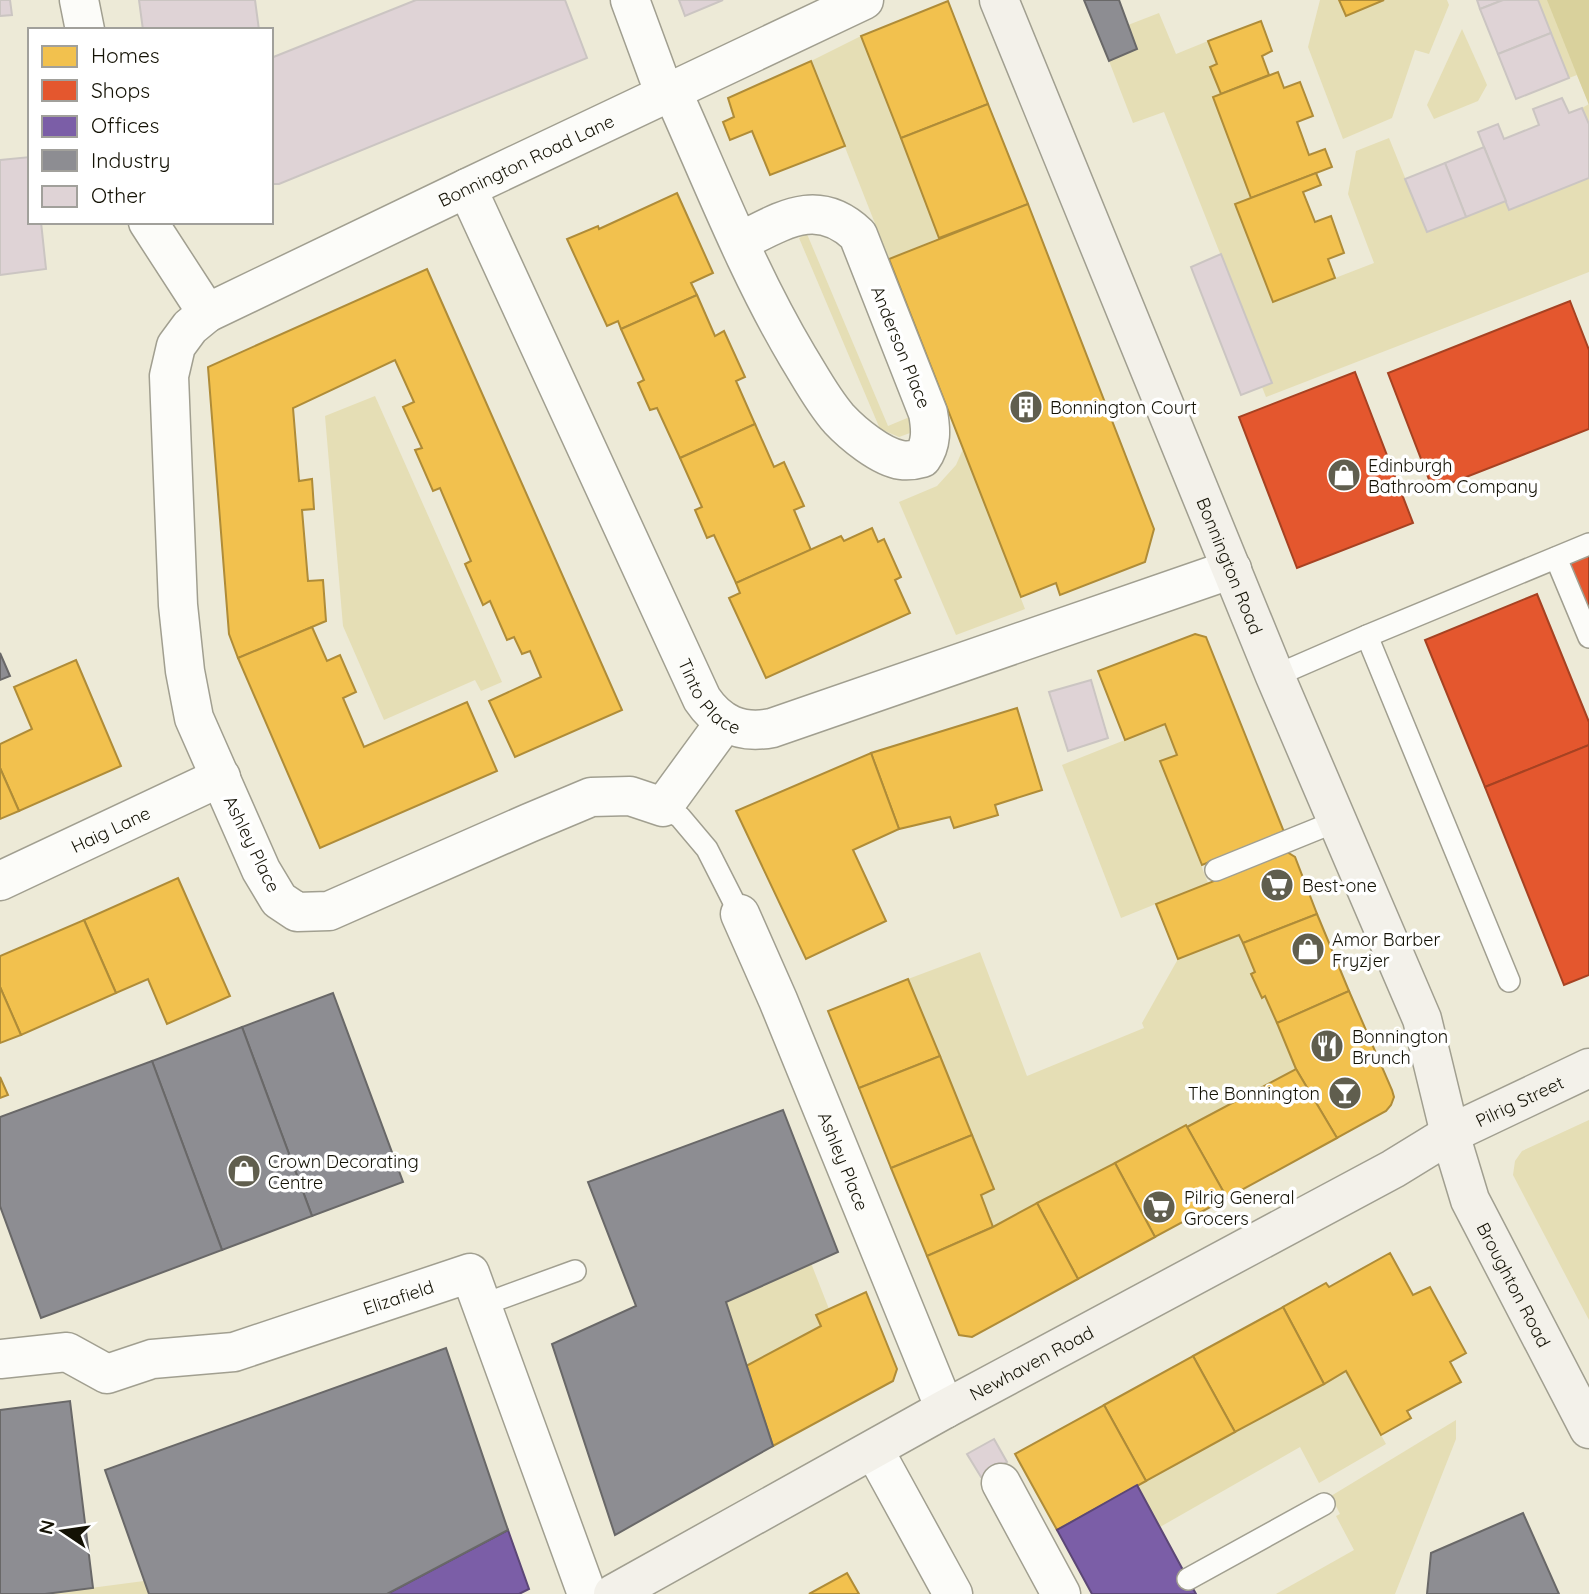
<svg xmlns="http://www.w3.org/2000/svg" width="1589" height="1594" font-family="Quicksand,sans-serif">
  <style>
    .green { fill: #e5deb5 }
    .forest { fill: #d9d19c }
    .homes { fill: #f2c14e; stroke: #af8c38; stroke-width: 2 }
    .shops { fill: #e4572e; stroke: #a64222; stroke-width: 2 }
    .offices { fill: #7b5ea7; stroke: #5c4776; stroke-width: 2 }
    .industry { fill: #8d8d92; stroke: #696868; stroke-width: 2 }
    .building { fill: #dfd3d6; stroke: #cbc5c2; stroke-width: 2 }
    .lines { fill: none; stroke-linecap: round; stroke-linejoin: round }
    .lane-casing { stroke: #a19f90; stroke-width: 24 }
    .street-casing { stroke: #a19f90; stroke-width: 41 }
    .secondary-casing { stroke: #a19f90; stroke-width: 41 }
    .lane { stroke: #fcfcf9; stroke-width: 21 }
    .street { stroke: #fcfcf9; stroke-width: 38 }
    .secondary { stroke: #f3f1ea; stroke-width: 38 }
    .labels { text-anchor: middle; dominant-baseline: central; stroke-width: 7; stroke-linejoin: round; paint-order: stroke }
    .street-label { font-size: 18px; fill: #141205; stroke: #fff }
    .poi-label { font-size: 18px; fill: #141205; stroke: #fff; text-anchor: start }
  </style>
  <rect width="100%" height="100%" fill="#edead7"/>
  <!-- green -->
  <g class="green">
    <path d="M1320 0H1339L1346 16 1384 0H1447L1449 5 1429 54 1415 50 1392 118 1343 139 1308 47Z"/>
    <path d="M1538 0H1589V124L1582 108 1589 104 1577 75 1569 78Z"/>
    <path d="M1159 13 1176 54 1208 41 1217 64 1210 68 1221 94 1213 97 1251 198 1235 204 1273 302 1374 263 1348 194 1356 151 1389 138 1427 232 1506 201 1510 210 1589 178V272L1266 397 1262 387 1271 382 1164 112 1133 123 1109 61 1137 49 1128 25Z"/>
    <path d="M1462 29 1487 85 1478 101 1434 119 1427 105Z"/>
    <path d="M861 36 939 238 889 259 811 61Z"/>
    <path d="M807 234 888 426 912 416 910 433 899 437 880 429 799 238Z"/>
    <path d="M375 396 502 682 481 691 475 680 384 720 343 626 325 416Z"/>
    <path d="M963 449 1025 609 956 635 899 502 937 486 956 465Z"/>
    <path d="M1165 724 1177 755 1160 761 1208 883 1121 918 1062 765Z"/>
    <path d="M1239 935 1255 972 1251 974 1262 997 1265 996 1296 1069 1187 1127 993 1227 981 1195 994 1189 908 979 980 952 1027 1076 1144 1028 1142 1023 1178 959Z"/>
    <path d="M1589 1120V1320L1513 1175 1515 1161 1522 1151Z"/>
    <path d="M811 1263 829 1309 817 1315 821 1326 746 1366 726 1302Z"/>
    <path d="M1346 1371 1386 1444 1319 1483 1300 1447 1160 1527 1137 1485Z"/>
    <path d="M1456 1420V1439L1395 1594H1276L1354 1550 1336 1516 1340 1514 1331 1496Z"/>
    <path d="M144 1581 149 1594H45Z"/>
  </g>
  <!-- forest -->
  <path class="forest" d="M1547 0H1589V105Z"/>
  <!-- homes -->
  <g class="homes">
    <path d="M1339 0H1384L1346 16Z"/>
    <path d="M948 1 988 104 901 138 861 36Z"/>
    <path d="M1261 21 1272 51 1262 56 1269 75 1221 94 1210 67 1217 64 1208 41Z"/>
    <path d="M811 61 845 146 770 175 752 131 730 140 723 122 734 117 728 98Z"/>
    <path d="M1278 72 1284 88 1300 82 1313 116 1297 122 1309 155 1325 149 1332 167 1251 198 1213 97Z"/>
    <path d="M988 104 1028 204 939 238 901 138Z"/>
    <path d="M1316 173 1321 185 1303 192 1315 222 1331 216 1344 253 1328 259 1335 278 1273 302 1235 204Z"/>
    <path d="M677 193 713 273 691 283 697 295 621 329 618 321 607 326 567 239 598 226 599 229Z"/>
    <path d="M1028 204 1154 529 1145 562 1060 595 1056 583 1021 597 889 259Z"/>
    <path d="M427 269 622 710 515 757 489 701 541 677 530 651 522 654 514 637 507 640 490 601 483 605 465 564 471 561 440 488 433 491 415 450 422 448 403 407 414 402 395 360 293 408 299 481 312 479 314 509 302 510 308 581 323 580 326 621 238 658 229 634 208 367Z"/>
    <path d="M697 295 715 336 724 331 745 377 736 381 755 424 680 458 657 408 650 410 638 383 644 380 621 329Z"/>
    <path d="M755 424 774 467 784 462 804 506 794 510 811 550 736 583 714 535 707 538 695 510 702 507 680 458Z"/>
    <path d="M872 528 878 542 884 539 901 577 895 580 910 613 766 678 729 598 740 593 736 583 841 536 844 541Z"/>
    <path d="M312 627 327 661 340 655 356 692 343 698 364 747 467 702 497 771 320 848 238 658Z"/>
    <path d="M1195 634 1206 637 1284 832 1202 865 1160 761 1177 755 1165 724 1125 740 1098 671Z"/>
    <path d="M76 660 121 766 19 811 0 768V744L32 729 14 687Z"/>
    <path d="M1017 708 1042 790 995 805 998 815 954 828 950 817 899 829 871 753Z"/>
    <path d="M871 753 899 829 853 850 886 921 806 959 736 811Z"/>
    <path d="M0 768 19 811 0 819Z"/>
    <path d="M1287 852 1295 857 1317 914 1243 943 1239 935 1178 959 1156 904Z"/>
    <path d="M178 878 230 996 167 1024 148 979 116 993 84 920Z"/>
    <path d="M1317 914 1349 991 1277 1023 1265 996 1262 998 1251 974 1255 972 1243 943Z"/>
    <path d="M84 920 116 993 21 1035 0 987V956Z"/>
    <path d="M908 979 940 1056 859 1088 828 1011Z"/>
    <path d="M0 987 21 1035 0 1043Z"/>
    <path d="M1349 991 1392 1090 1394 1097 1391 1105 1386 1111 1337 1138 1296 1069 1277 1023Z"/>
    <path d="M940 1056 972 1135 891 1168 859 1088Z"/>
    <path d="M1296 1069 1337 1138 1227 1198 1187 1127Z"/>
    <path d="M0 1077 8 1095 0 1098Z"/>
    <path d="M1186 1125 1227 1198 1155 1237 1115 1163Z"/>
    <path d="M972 1135 994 1189 981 1195 993 1227 927 1256 891 1168Z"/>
    <path d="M1115 1163 1155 1237 1078 1279 1037 1203Z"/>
    <path d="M1037 1203 1078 1279 972 1337 959 1335 927 1256 993 1227Z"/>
    <path d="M1390 1253 1413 1295 1430 1287 1466 1353 1450 1362 1461 1382 1407 1411 1411 1418 1381 1435 1346 1371 1324 1384 1283 1307 1326 1283 1329 1287Z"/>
    <path d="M866 1292 897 1369 893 1381 773 1446 746 1366 821 1326 816 1315Z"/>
    <path d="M1283 1307 1324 1384 1235 1432 1193 1356Z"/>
    <path d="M1193 1356 1235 1432 1146 1481 1104 1405Z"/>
    <path d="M1104 1405 1146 1481 1057 1530 1015 1454Z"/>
    <path d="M847 1573 859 1594H809Z"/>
  </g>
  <!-- shops -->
  <g class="shops">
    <path d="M1570 301 1589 350V429L1433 490 1388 373Z"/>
    <path d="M1355 372 1413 523 1297 568 1239 417Z"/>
    <path d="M1589 555V614L1569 563Z"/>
    <path d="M1537 594 1589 722V745L1485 787 1425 640Z"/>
    <path d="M1589 745V975L1564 985 1485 787Z"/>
  </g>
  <!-- offices -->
  <g class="offices">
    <path d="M1137 1485 1196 1594H1092L1057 1530Z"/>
    <path d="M508 1530 529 1589 519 1594H387Z"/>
  </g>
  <!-- industry -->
  <g class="industry">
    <path d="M1084 0H1119L1137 49 1109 61Z"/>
    <path d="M0 653 10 676 0 680Z"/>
    <path d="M333 993 403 1182 312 1216 242 1027Z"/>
    <path d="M242 1027 312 1216 222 1250 152 1061Z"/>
    <path d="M152 1061 222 1250 41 1318 0 1206V1117Z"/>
    <path d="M783 1110 838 1252 726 1302 773 1446 615 1535 552 1344 636 1306 588 1182Z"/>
    <path d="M446 1348 508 1530 387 1594H149L105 1470Z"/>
    <path d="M70 1401 93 1588 45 1594H0V1410Z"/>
    <path d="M1523 1513 1559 1594H1427L1431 1553Z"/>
  </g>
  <!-- building -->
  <g class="building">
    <path d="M0 0H10L12 15 0 16Z"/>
    <path d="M139 0H255L259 30H143Z"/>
    <path d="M416 0H565L587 58 279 184H271V58Z"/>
    <path d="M679 0H723L685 16Z"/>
    <path d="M1477 0H1503L1480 9Z"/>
    <path d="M1503 0H1538L1551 33 1498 54 1480 9Z"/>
    <path d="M1551 33 1569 78 1516 99 1498 54Z"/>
    <path d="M1562 98 1569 113 1582 108 1589 124V178L1509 210 1478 132 1498 124 1504 139 1539 125 1533 109Z"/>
    <path d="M1484 147 1506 201 1466 217 1445 163Z"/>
    <path d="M30 157V222H41L46 269 0 275V160Z"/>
    <path d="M1445 163 1466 217 1427 232 1405 179Z"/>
    <path d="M1221 254 1272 383 1241 395 1191 267Z"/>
    <path d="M1091 680 1108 738 1068 751 1049 692Z"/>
    <path d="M994 1439 1007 1462 981 1477 967 1454Z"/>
  </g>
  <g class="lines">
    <defs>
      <g id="lane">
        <path d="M1556 558 1589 637"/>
        <path d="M1367 636 1509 981"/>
        <path d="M1275 676 1367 636 1589 544"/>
        <path d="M663 807 680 817 707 849 740 914"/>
        <path d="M1216 870 1337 821"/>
        <path d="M482 1305 575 1271"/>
        <path d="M1188 1579 1324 1504"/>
      </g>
      <g id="street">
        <path d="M79 0 85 30"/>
        <path d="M630 0 665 95"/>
        <path d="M672 91C712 180 748 273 798 357 811 378 823 401 839 419 853 434 881 457 901 460 908 461 915 460 922 458 932 444 931 429 928 413L858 235C817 196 782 221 739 242"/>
        <path id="s1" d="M467 188 702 699C719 724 741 734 772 728L1232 569"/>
        <path d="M148 222 207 313"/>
        <path id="s2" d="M725 722 663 807 630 796 591 797 529 823 329 911 297 912 279 900 261 870 194 718 185 671 178 605 169 376 176 346 190 327 207 313 467 188 864 0"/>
        <path id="s3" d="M0 881 221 777"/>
        <path id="s4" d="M740 914 778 1000 945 1409"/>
        <path id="s5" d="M0 1359 67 1352 107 1374 152 1359 234 1352 470 1273 587 1594"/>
        <path d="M874 1450 953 1594"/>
        <path d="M1001 1483 1061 1594"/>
      </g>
      <g id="secondary">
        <path id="s6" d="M999 0 1275 676 1422 1019 1450 1134 1470 1200 1589 1429"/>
        <path id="s7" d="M613 1594 945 1409 1393 1169 1450 1134 1589 1068"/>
      </g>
    </defs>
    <!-- lane casing -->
    <use href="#lane" class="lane-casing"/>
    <!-- street casing -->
    <use href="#street" class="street-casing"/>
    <!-- secondary casing -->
    <use href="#secondary" class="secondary-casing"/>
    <!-- lane -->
    <use href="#lane" class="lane"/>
    <!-- street -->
    <use href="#street" class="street"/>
    <!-- secondary -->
    <use href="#secondary" class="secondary"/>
  </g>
  <!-- icons -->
  <defs>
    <symbol id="building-disc" viewBox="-11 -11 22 22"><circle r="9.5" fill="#605e4e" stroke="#fff"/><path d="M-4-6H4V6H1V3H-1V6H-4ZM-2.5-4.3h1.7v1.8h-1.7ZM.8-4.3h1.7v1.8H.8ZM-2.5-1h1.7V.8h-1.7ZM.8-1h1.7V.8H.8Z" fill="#fff"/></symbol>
    <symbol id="shop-disc" viewBox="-11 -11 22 22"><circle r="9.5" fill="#605e4e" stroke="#fff"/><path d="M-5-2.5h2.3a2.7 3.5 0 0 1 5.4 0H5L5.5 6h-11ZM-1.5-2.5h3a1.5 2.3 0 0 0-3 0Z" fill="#fff"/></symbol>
    <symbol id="supermarket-disc" viewBox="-11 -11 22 22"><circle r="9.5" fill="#605e4e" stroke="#fff"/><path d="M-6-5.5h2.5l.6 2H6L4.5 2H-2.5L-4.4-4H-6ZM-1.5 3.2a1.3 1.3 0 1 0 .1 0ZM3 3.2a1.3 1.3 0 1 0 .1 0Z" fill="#fff"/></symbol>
    <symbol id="restaurant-disc" viewBox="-11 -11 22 22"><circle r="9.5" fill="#605e4e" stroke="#fff"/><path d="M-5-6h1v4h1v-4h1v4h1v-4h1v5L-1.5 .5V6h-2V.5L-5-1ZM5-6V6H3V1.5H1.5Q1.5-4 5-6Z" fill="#fff"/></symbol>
    <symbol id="bar-disc" viewBox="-11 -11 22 22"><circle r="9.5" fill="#605e4e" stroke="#fff"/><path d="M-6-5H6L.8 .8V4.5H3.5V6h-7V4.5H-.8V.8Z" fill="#fff"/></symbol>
  </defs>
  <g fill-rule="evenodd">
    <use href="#building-disc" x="1007" y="388" width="38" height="38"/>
    <use href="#shop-disc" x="1325" y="456" width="38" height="38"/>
    <use href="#supermarket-disc" x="1258" y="866" width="38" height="38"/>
    <use href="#shop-disc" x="1289" y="930" width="38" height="38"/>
    <use href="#restaurant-disc" x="1308" y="1027" width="38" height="38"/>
    <use href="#bar-disc" x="1326" y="1074" width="38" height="38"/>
    <use href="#shop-disc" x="225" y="1152" width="38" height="38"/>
    <use href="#supermarket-disc" x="1140" y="1188" width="38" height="38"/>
  </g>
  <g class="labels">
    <!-- street labels -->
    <g class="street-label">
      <text stroke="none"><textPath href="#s2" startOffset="1493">Bonnington Road Lane</textPath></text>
      <text transform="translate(901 347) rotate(68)">Anderson Place</text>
      <text stroke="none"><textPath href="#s6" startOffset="611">Bonnington Road</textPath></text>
      <text stroke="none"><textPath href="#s1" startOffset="565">Tinto Place</textPath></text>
      <text stroke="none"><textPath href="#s3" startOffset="122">Haig Lane</textPath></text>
      <text transform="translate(252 844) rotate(64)">Ashley Place</text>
      <text stroke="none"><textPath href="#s7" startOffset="1032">Pilrig Street</textPath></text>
      <text stroke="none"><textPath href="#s4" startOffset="268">Ashley Place</textPath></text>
      <text stroke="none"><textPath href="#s6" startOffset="1386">Broughton Road</textPath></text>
      <text stroke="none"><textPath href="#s5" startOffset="416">Elizafield</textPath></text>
      <text stroke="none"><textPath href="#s7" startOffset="478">Newhaven Road</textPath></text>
    </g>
    <!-- poi labels -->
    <g class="poi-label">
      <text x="1050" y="407">Bonnington Court</text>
      <text x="1368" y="465">Edinburgh<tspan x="1368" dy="21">Bathroom Company</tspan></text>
      <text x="1302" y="885">Best-one</text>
      <text x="1332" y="939">Amor Barber<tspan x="1332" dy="21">Fryzjer</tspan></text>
      <text x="1352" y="1036">Bonnington<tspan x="1352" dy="21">Brunch</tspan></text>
      <text x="1320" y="1093" text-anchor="end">The Bonnington</text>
      <text x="268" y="1161">Crown Decorating<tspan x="268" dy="21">Centre</tspan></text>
      <text x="1184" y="1197">Pilrig General<tspan x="1184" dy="21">Grocers</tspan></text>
    </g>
  </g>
  <!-- legend -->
  <rect x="28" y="28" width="245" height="196" fill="#ffffff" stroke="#a1a09b" stroke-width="2"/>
  <rect x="42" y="46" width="35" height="21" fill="#f2c14e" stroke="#a1a09b" stroke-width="2"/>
  <text x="91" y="63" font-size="21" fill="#141205">Homes</text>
  <rect x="42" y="80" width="35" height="21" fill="#e4572e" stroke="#a1a09b" stroke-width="2"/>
  <text x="91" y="98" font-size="21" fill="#141205">Shops</text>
  <rect x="42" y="116" width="35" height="21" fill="#7b5ea7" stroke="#a1a09b" stroke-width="2"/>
  <text x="91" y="133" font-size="21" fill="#141205">Offices</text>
  <rect x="42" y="150" width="35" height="21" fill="#8d8d92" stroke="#a1a09b" stroke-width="2"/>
  <text x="91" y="168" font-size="21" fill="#141205">Industry</text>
  <rect x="42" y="186" width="35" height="21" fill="#dfd3d6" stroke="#a1a09b" stroke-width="2"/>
  <text x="91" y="203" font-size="21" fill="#141205">Other</text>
  <!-- north arrow -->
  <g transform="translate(63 1531) rotate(283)" stroke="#ffffff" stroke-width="5" paint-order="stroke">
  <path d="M0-5L12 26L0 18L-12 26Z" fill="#141205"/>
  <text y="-10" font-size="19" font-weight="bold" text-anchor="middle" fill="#141205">N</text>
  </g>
</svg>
